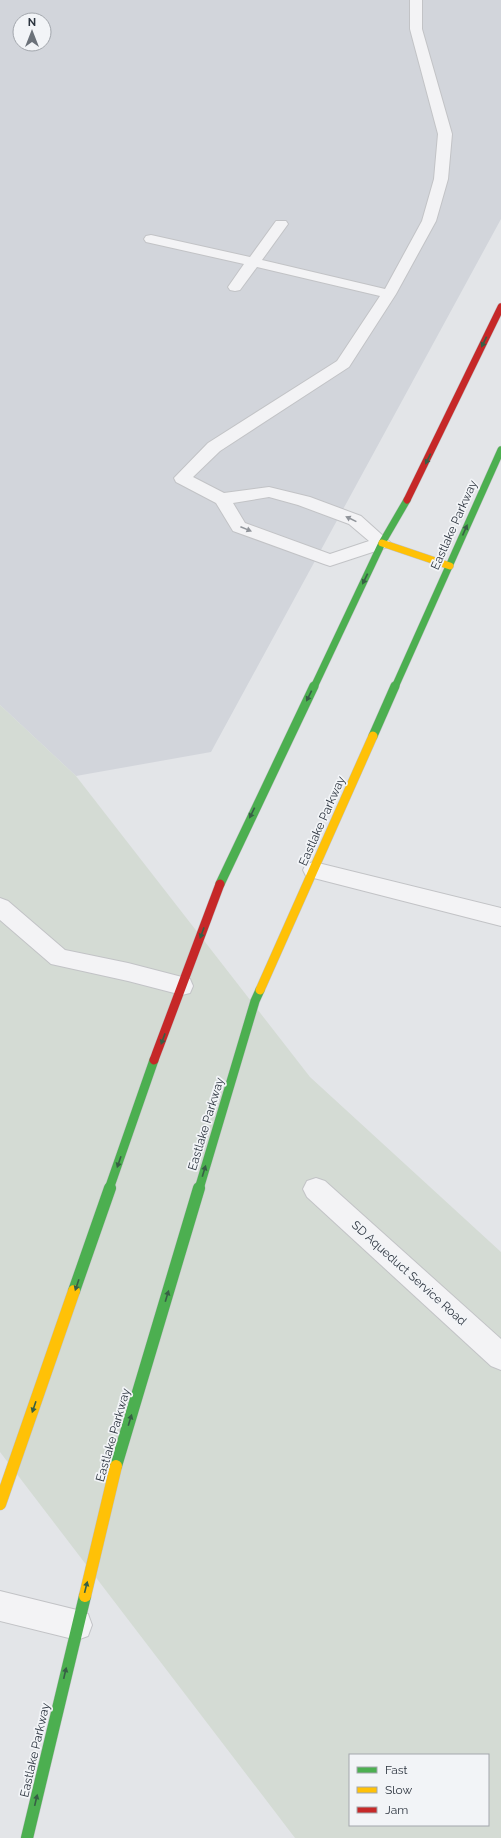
<svg xmlns="http://www.w3.org/2000/svg" width="501" height="1838" font-family="Raleway,sans-serif">
  <style>
    .built { fill: #d2d5db; fill-rule: evenodd }
    .green { fill: #d4dbd4; fill-rule: evenodd }
    .lines { fill: none; stroke-linecap: round; stroke-linejoin: round }
    .lane-casing { stroke: #c2c3c6; stroke-width: 2 }
    .street-casing { stroke: #c2c3c6; stroke-width: 2 }
    .fast-far2-casing { stroke: #c0c2c5; stroke-width: 8 }
    .fast-far1-casing { stroke: #c0c2c5; stroke-width: 10 }
    .fast-casing { stroke: #c0c2c5; stroke-width: 13 }
    .slow-far2-casing { stroke: #c0c2c5; stroke-width: 8 }
    .slow-far1-casing { stroke: #c0c2c5; stroke-width: 10 }
    .slow-casing { stroke: #c0c2c5; stroke-width: 13 }
    .jam-far1-casing { stroke: #c0c2c5; stroke-width: 8 }
    .jam-casing { stroke: #c0c2c5; stroke-width: 10 }
    .lane { fill: #f3f3f5; fill-rule: evenodd }
    .street { fill: #f3f3f5; fill-rule: evenodd }
    .fast-far2 { stroke: #4caf50; stroke-width: 7 }
    .fast-far1 { stroke: #4caf50; stroke-width: 9 }
    .fast { stroke: #4caf50; stroke-width: 12 }
    .slow-far2 { stroke: #ffc107; stroke-width: 7 }
    .slow-far1 { stroke: #ffc107; stroke-width: 9 }
    .slow { stroke: #ffc107; stroke-width: 12 }
    .jam-far1 { stroke: #c62828; stroke-width: 7 }
    .jam { stroke: #c62828; stroke-width: 9 }
    .oneway { fill: #375f45 }
    .oneway2 { fill: #90949a }
    .labels { text-anchor: middle; dominant-baseline: central; stroke-width: 3.5; stroke-linejoin: round; paint-order: stroke }
    .street-label { font-size: 12px; fill: #2c343f; stroke: #f2f4f7 }
  </style>
  <rect width="100%" height="100%" fill="#e3e5e8"/>
  <!-- built -->
  <path class="built" d="M0 0H501V219L211 752 76 776 0 705ZM20 20H44V44H20Z"/>
  <!-- green -->
  <path class="green" d="M0 705 76 776 310 1077 501 1252V1838H295L0 1452ZM350 1755H488V1825H350Z"/>
  <g class="lines">
    <defs>
      <g id="lane">
        <path d="M410 0H422V29L452 134 448 179 436 221 396 294 349 367 220 451 193 477 224 493 269 487 310 497 361 516 391 543 388 547 330 566 324 564 233 531 216 503 176 482 174 478 208 443 337 361 380 296 257 267 240 290 235 291 230 290 228 287 244 264 146 242 144 239 146 236 151 235 250 257 276 221H286L288 224 262 260 385 289 422 221 434 179 438 134 410 29ZM269 497 298 505 349 524 369 541 330 554 245 523 233 503Z"/>
        <path d="M314 862 501 908V926L306 876 303 870 306 864Z"/>
        <path d="M0 898 8 901 65 950 128 963 182 977 190 979 193 986 190 993 182 995 128 981 51 964 0 920Z"/>
        <path d="M316 1178 325 1181 501 1339V1370L491 1366 307 1197 303 1189 307 1181Z"/>
      </g>
      <path id="street" d="M0 1591 77 1610 88 1614 92 1625 88 1636 77 1640 0 1621Z"/>
      <g id="fast-far2">
        <path d="M314 687 382 543 407 500"/>
        <path d="M395 687 501 450"/>
      </g>
      <g id="fast-far1">
        <path d="M373 736 395 686"/>
        <path d="M220 884 314 686"/>
        <path d="M109 1189 154 1060"/>
        <path d="M199 1189 255 1001 260 990"/>
      </g>
      <g id="fast">
        <path d="M74 1291 110 1188"/>
        <path d="M116 1466 199 1188"/>
        <path d="M27 1838 85 1596"/>
      </g>
      <path id="slow-far2" d="M382 543 450 566"/>
      <path id="slow-far1" d="M260 990 373 736"/>
      <g id="slow">
        <path d="M0 1504 74 1291"/>
        <path d="M85 1596 116 1466"/>
      </g>
      <path id="jam-far1" d="M407 500 501 307"/>
      <path id="jam" d="M154 1060 220 884"/>
    </defs>
    <!-- lane casing -->
    <use href="#lane" class="lane-casing"/>
    <!-- street casing -->
    <use href="#street" class="street-casing"/>
    <!-- fast-far2 casing -->
    <use href="#fast-far2" class="fast-far2-casing"/>
    <!-- fast-far1 casing -->
    <use href="#fast-far1" class="fast-far1-casing"/>
    <!-- fast casing -->
    <use href="#fast" class="fast-casing"/>
    <!-- slow-far2 casing -->
    <use href="#slow-far2" class="slow-far2-casing"/>
    <!-- slow-far1 casing -->
    <use href="#slow-far1" class="slow-far1-casing"/>
    <!-- slow casing -->
    <use href="#slow" class="slow-casing"/>
    <!-- jam-far1 casing -->
    <use href="#jam-far1" class="jam-far1-casing"/>
    <!-- jam casing -->
    <use href="#jam" class="jam-casing"/>
    <!-- lane -->
    <use href="#lane" class="lane"/>
    <!-- street -->
    <use href="#street" class="street"/>
    <!-- fast-far2 -->
    <use href="#fast-far2" class="fast-far2"/>
    <!-- fast-far1 -->
    <use href="#fast-far1" class="fast-far1"/>
    <!-- fast -->
    <use href="#fast" class="fast"/>
    <!-- slow-far2 -->
    <use href="#slow-far2" class="slow-far2"/>
    <!-- slow-far1 -->
    <use href="#slow-far1" class="slow-far1"/>
    <!-- slow -->
    <use href="#slow" class="slow"/>
    <!-- jam-far1 -->
    <use href="#jam-far1" class="jam-far1"/>
    <!-- jam -->
    <use href="#jam" class="jam"/>
  </g>
  <!-- one-way arrows -->
  <defs><path id="oneway-solid" d="M-6-.8H1V-3.2L6.5 0L1 3.2V.8H-6Z"/></defs>
  <g class="oneway">
    <use href="#oneway-solid" transform="translate(484 342) rotate(116)"/>
    <use href="#oneway-solid" transform="translate(428 459) rotate(116)"/>
    <use href="#oneway-solid" transform="translate(465 530) rotate(-66)"/>
    <use href="#oneway-solid" transform="translate(365 579) rotate(116)"/>
    <use href="#oneway-solid" transform="translate(309 696) rotate(116)"/>
    <use href="#oneway-solid" transform="translate(252 813) rotate(116)"/>
    <use href="#oneway-solid" transform="translate(202 933) rotate(110)"/>
    <use href="#oneway-solid" transform="translate(163 1039) rotate(110)"/>
    <use href="#oneway-solid" transform="translate(119 1162) rotate(109)"/>
    <use href="#oneway-solid" transform="translate(204 1171) rotate(-73)"/>
    <use href="#oneway-solid" transform="translate(77 1285) rotate(109)"/>
    <use href="#oneway-solid" transform="translate(167 1296) rotate(-73)"/>
    <use href="#oneway-solid" transform="translate(34 1407) rotate(109)"/>
    <use href="#oneway-solid" transform="translate(130 1420) rotate(-73)"/>
    <use href="#oneway-solid" transform="translate(86 1587) rotate(-76)"/>
    <use href="#oneway-solid" transform="translate(65 1673) rotate(-77)"/>
    <use href="#oneway-solid" transform="translate(36 1800) rotate(-77)"/>
  </g>
  <g class="oneway2">
    <use href="#oneway-solid" transform="translate(351 519) rotate(-154)"/>
    <use href="#oneway-solid" transform="translate(246 529) rotate(22)"/>
  </g>
  <g class="labels">
    <!-- street labels -->
    <g class="street-label">
      <text transform="translate(454 525) rotate(-66)">Eastlake Parkway</text>
      <text transform="translate(322 821) rotate(-66)">Eastlake Parkway</text>
      <text transform="translate(206 1124) rotate(-73)">Eastlake Parkway</text>
      <text transform="translate(409 1273) rotate(42)">SD Aqueduct Service Road</text>
      <text transform="translate(113 1435) rotate(-74)">Eastlake Parkway</text>
      <text transform="translate(35 1750) rotate(-77)">Eastlake Parkway</text>
    </g>
  </g>
  <!-- legend -->
  <rect x="349" y="1754" width="140" height="72" fill="#f2f4f7" stroke="#a3a7ad"/>
  <rect x="357" y="1767" width="20" height="6" fill="#4caf50" stroke="#a3a7ad"/>
  <text x="385" y="1774" font-size="12" fill="#2c343f">Fast</text>
  <rect x="357" y="1787" width="20" height="6" fill="#ffc107" stroke="#a3a7ad"/>
  <text x="385" y="1794" font-size="12" fill="#2c343f">Slow</text>
  <rect x="357" y="1807" width="20" height="6" fill="#c62828" stroke="#a3a7ad"/>
  <text x="385" y="1814" font-size="12" fill="#2c343f">Jam</text>
  <!-- north arrow -->
  <g transform="translate(32 32)"><circle r="19" fill="#f2f4f7" stroke="#a3a7ad"/>
  <path d="M0-3L7 15L0 10L-7 15Z" fill="#6c727a"/>
  <text y="-6" font-size="11" font-weight="bold" text-anchor="middle" fill="#2c343f">N</text>
  </g>
</svg>
